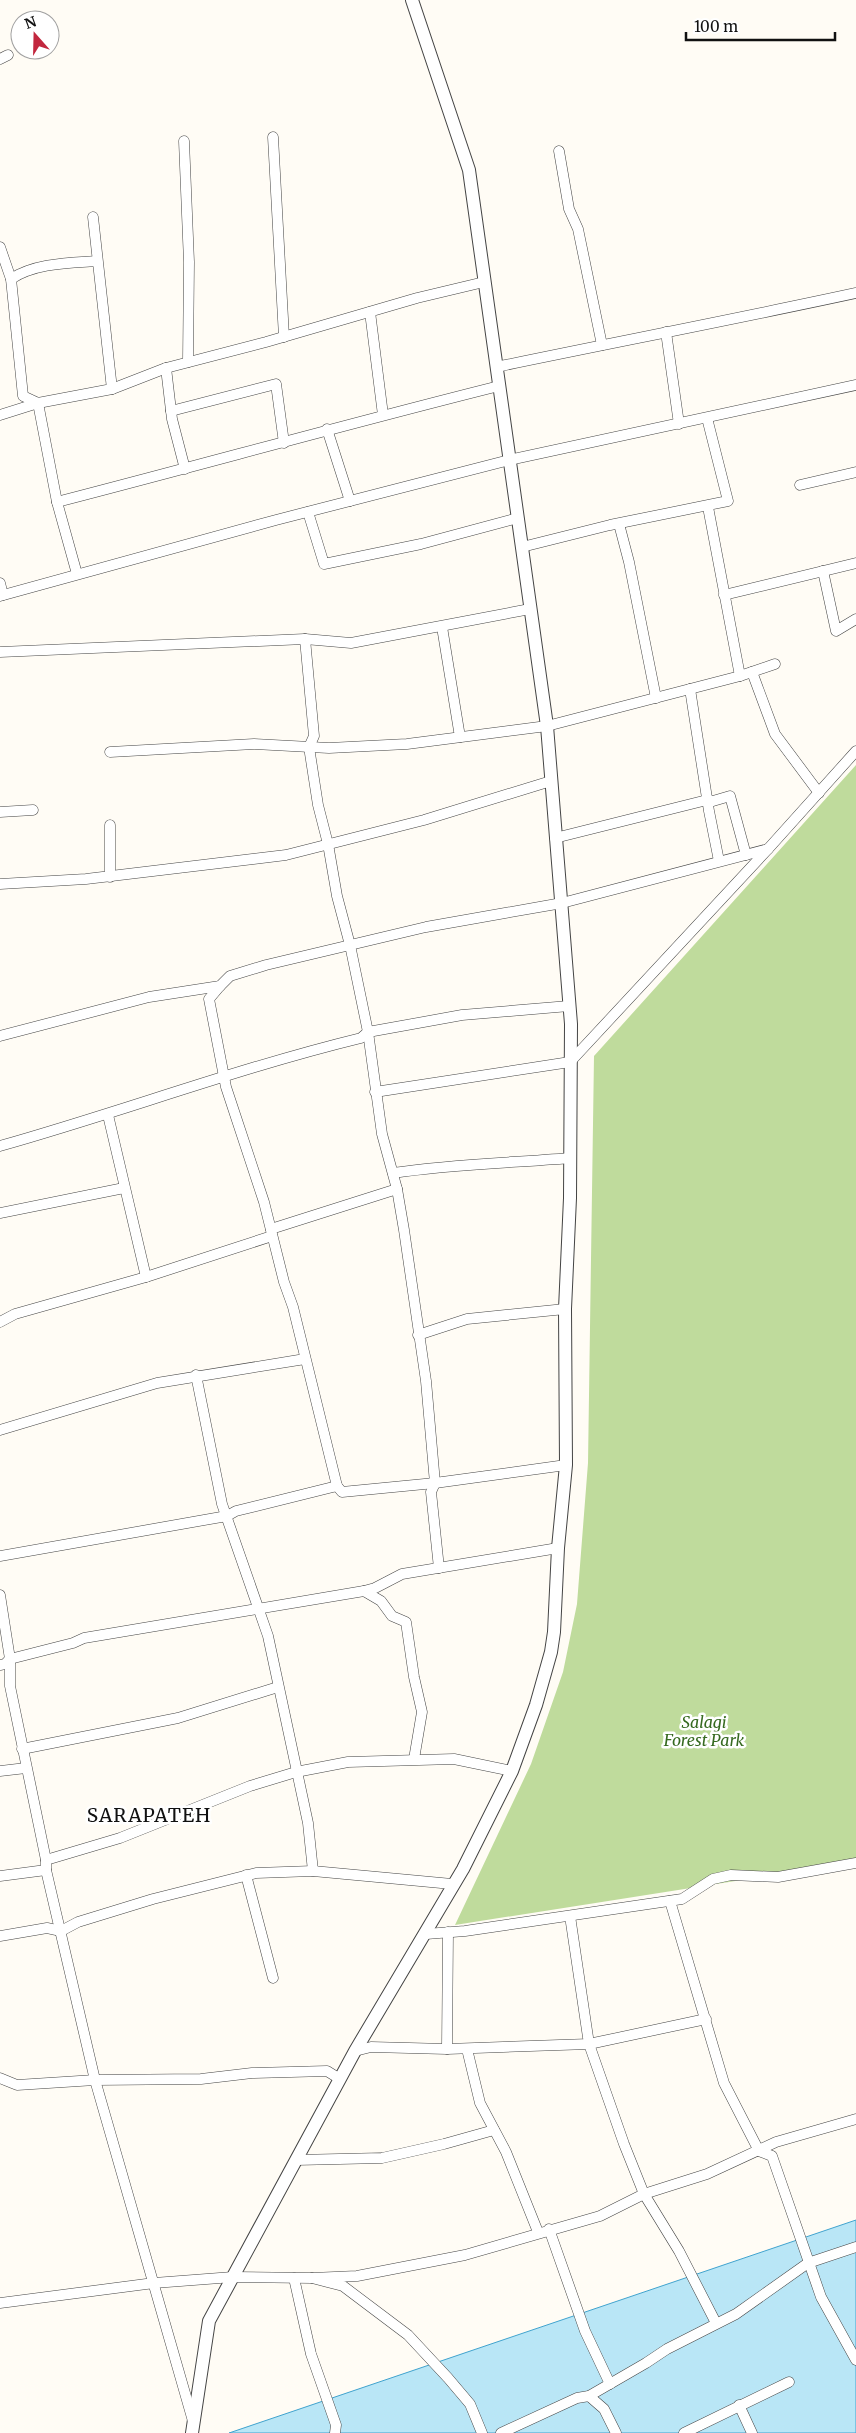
<svg xmlns="http://www.w3.org/2000/svg" width="856" height="2433" font-family="Merriweather,serif">
  <style>
    .forest { fill: #bfdb9c }
    .water { fill: #b9e6f6; stroke: #40a3ce }
    .lines { fill: none; stroke-linecap: round; stroke-linejoin: round }
    .minor-casing { stroke: #444; stroke-width: 11 }
    .tertiary-casing { stroke: #444; stroke-width: 14 }
    .minor { stroke: #fff; stroke-width: 10 }
    .tertiary { stroke: #fff; stroke-width: 12 }
    .labels { text-anchor: middle; dominant-baseline: central; stroke-width: 5; stroke-linejoin: round; paint-order: stroke }
    .park-label { font-size: 16px; font-style: italic; fill: #366a20; stroke: #fff }
    .quarter-label { font-size: 19px; letter-spacing: 1px; fill: #111; stroke: #fff }
  </style>
  <rect width="100%" height="100%" fill="#fffcf5"/>
  <!-- forest -->
  <path class="forest" d="M856 765V1862L455 1925 531 1764 563 1672 577 1604 588 1463 594 1056Z"/>
  <!-- water -->
  <path class="water" d="M856 2220V2433H229Z"/>
  <g class="lines">
    <defs>
      <g id="minor">
        <path d="M0 59 8 55"/>
        <path d="M273 137 284 337"/>
        <path d="M184 141 189 262 188 362"/>
        <path d="M559 151 569 209 578 229 602 345"/>
        <path d="M93 217 112 389"/>
        <path d="M0 247 11 279 23 396 38 403 57 502 77 574"/>
        <path d="M11 279C35 263 69 263 97 261"/>
        <path d="M370 312 383 415"/>
        <path d="M666 332 679 424"/>
        <path d="M496 367C616 342 736 319 856 293"/>
        <path d="M166 368 172 419 185 469"/>
        <path d="M171 411 276 384 284 443"/>
        <path d="M0 415 38 403 112 389 166 368 266 342 417 298 484 282"/>
        <path d="M327 429 350 501"/>
        <path d="M800 485 856 472"/>
        <path d="M57 502C204 464 351 423 499 386"/>
        <path d="M708 507 740 676"/>
        <path d="M308 512 324 564 421 544 518 518"/>
        <path d="M619 524 629 562 656 698"/>
        <path d="M522 547 610 525 728 501 707 418"/>
        <path d="M823 571 836 631 856 619"/>
        <path d="M0 583 3 595"/>
        <path d="M724 595 856 563"/>
        <path d="M0 596 276 520 509 460 856 385"/>
        <path d="M442 627 460 737"/>
        <path d="M305 639 314 736 309 747 318 805 328 844 337 896 350 945 368 1032 382 1134 397 1189 404 1230 426 1381 435 1483 431 1492 439 1568"/>
        <path d="M0 652 305 639 351 643 530 609"/>
        <path d="M752 672 775 734 819 793"/>
        <path d="M690 689 709 811 719 861"/>
        <path d="M110 752 254 744 329 748 407 744 547 726 740 676 775 664"/>
        <path d="M0 812 33 810"/>
        <path d="M555 838 707 800 713 801 730 796 746 855"/>
        <path d="M110 877V825"/>
        <path d="M0 884 86 879 286 855 424 820 551 781"/>
        <path d="M220 986 209 999 226 1087 264 1202 284 1282 293 1307 337 1486"/>
        <path d="M0 1036 149 997 220 986 230 976 266 965 426 927 562 903 768 849"/>
        <path d="M375 1092 570 1062 768 849 856 751"/>
        <path d="M108 1115 146 1277"/>
        <path d="M0 1146C121 1112 238 1068 361 1038L368 1032 462 1015 569 1006"/>
        <path d="M393 1173C451 1164 511 1163 570 1158"/>
        <path d="M0 1213 124 1188"/>
        <path d="M271 1229 397 1189"/>
        <path d="M0 1322 15 1314 146 1277 272 1236"/>
        <path d="M418 1335 467 1319 565 1309"/>
        <path d="M196 1375 222 1504 268 1636 308 1823 313 1871"/>
        <path d="M0 1430 157 1383 305 1359"/>
        <path d="M0 1556 227 1516 236 1511 337 1486 342 1492 435 1483 566 1465"/>
        <path d="M364 1591 381 1601 392 1616 406 1622 414 1677 422 1712 414 1759"/>
        <path d="M0 1595 10 1659V1686L46 1860V1870L95 2080 193 2421"/>
        <path d="M0 1665 5 1664 10 1659 73 1643 84 1638 364 1591 375 1588 402 1574 558 1548"/>
        <path d="M22 1749 178 1718 278 1687"/>
        <path d="M0 1771 26 1768"/>
        <path d="M46 1860 120 1838 250 1786 296 1772 348 1762 454 1759 512 1771"/>
        <path d="M246 1875 273 1978"/>
        <path d="M0 1876 46 1870"/>
        <path d="M670 1901 724 2083 759 2151 772 2156 821 2297 856 2360"/>
        <path d="M570 1916 589 2044 624 2144 644 2194 679 2251 716 2323"/>
        <path d="M426 1934 465 1931 682 1899 713 1879 731 1875 778 1877 856 1863"/>
        <path d="M0 1936 47 1928 61 1931 78 1922 153 1899 256 1873 313 1871 452 1884"/>
        <path d="M447 2049 448 1932"/>
        <path d="M467 2049 480 2103 506 2152 538 2232"/>
        <path d="M355 2051 371 2047 447 2049 589 2044 706 2019"/>
        <path d="M0 2078 17 2085 95 2080 201 2079 252 2073 327 2071 340 2079"/>
        <path d="M296 2160 382 2158 444 2144 494 2130"/>
        <path d="M549 2229 585 2331 610 2384"/>
        <path d="M294 2278 311 2354 336 2425 335 2433"/>
        <path d="M312 2278 357 2276 465 2255 600 2216 644 2194 707 2174 776 2142 856 2119"/>
        <path d="M0 2303 154 2283 233 2277 312 2278 343 2286 408 2335 448 2378 470 2404 482 2433"/>
        <path d="M589 2396 604 2409 616 2433"/>
        <path d="M739 2405 752 2433"/>
        <path d="M501 2433 577 2398 589 2396 646 2363 667 2349 736 2314 808 2263 856 2247"/>
        <path d="M684 2433 789 2382"/>
      </g>
      <path id="tertiary" d="M192 2433 209 2321 355 2051 463 1869 512 1771 536 1705 551 1652 554 1632 558 1548 566 1465 565 1309 570 1198 571 1024 547 726 469 170 412 0"/>
    </defs>
    <!-- minor casing -->
    <use href="#minor" class="minor-casing"/>
    <!-- tertiary casing -->
    <use href="#tertiary" class="tertiary-casing"/>
    <!-- minor -->
    <use href="#minor" class="minor"/>
    <!-- tertiary -->
    <use href="#tertiary" class="tertiary"/>
  </g>
  <g class="labels">
    <!-- park labels -->
    <g class="park-label">
      <text x="704" y="1722">Salagi<tspan x="704" dy="18">Forest Park</tspan></text>
    </g>
    <!-- quarter labels -->
    <g class="quarter-label">
      <text x="149" y="1815">SARAPATEH</text>
    </g>
  </g>
  <!-- north arrow -->
  <g transform="translate(35 35) rotate(340)"><circle r="24" fill="#ffffff" stroke="#a0a0a0"/>
  <path d="M0-4L9 19L0 12L-9 19Z" fill="#c2273e"/>
  <text y="-8" font-size="14" font-weight="bold" text-anchor="middle" fill="#111111">N</text>
  </g>
  <!-- scale -->
  <path d="M686 32v8h149v-8" fill="none" stroke="#111111" stroke-width="2.5"/>
  <text x="694" y="32" font-size="15" fill="#111111" stroke="#ffffff" stroke-width="4" paint-order="stroke">100 m</text>
</svg>
